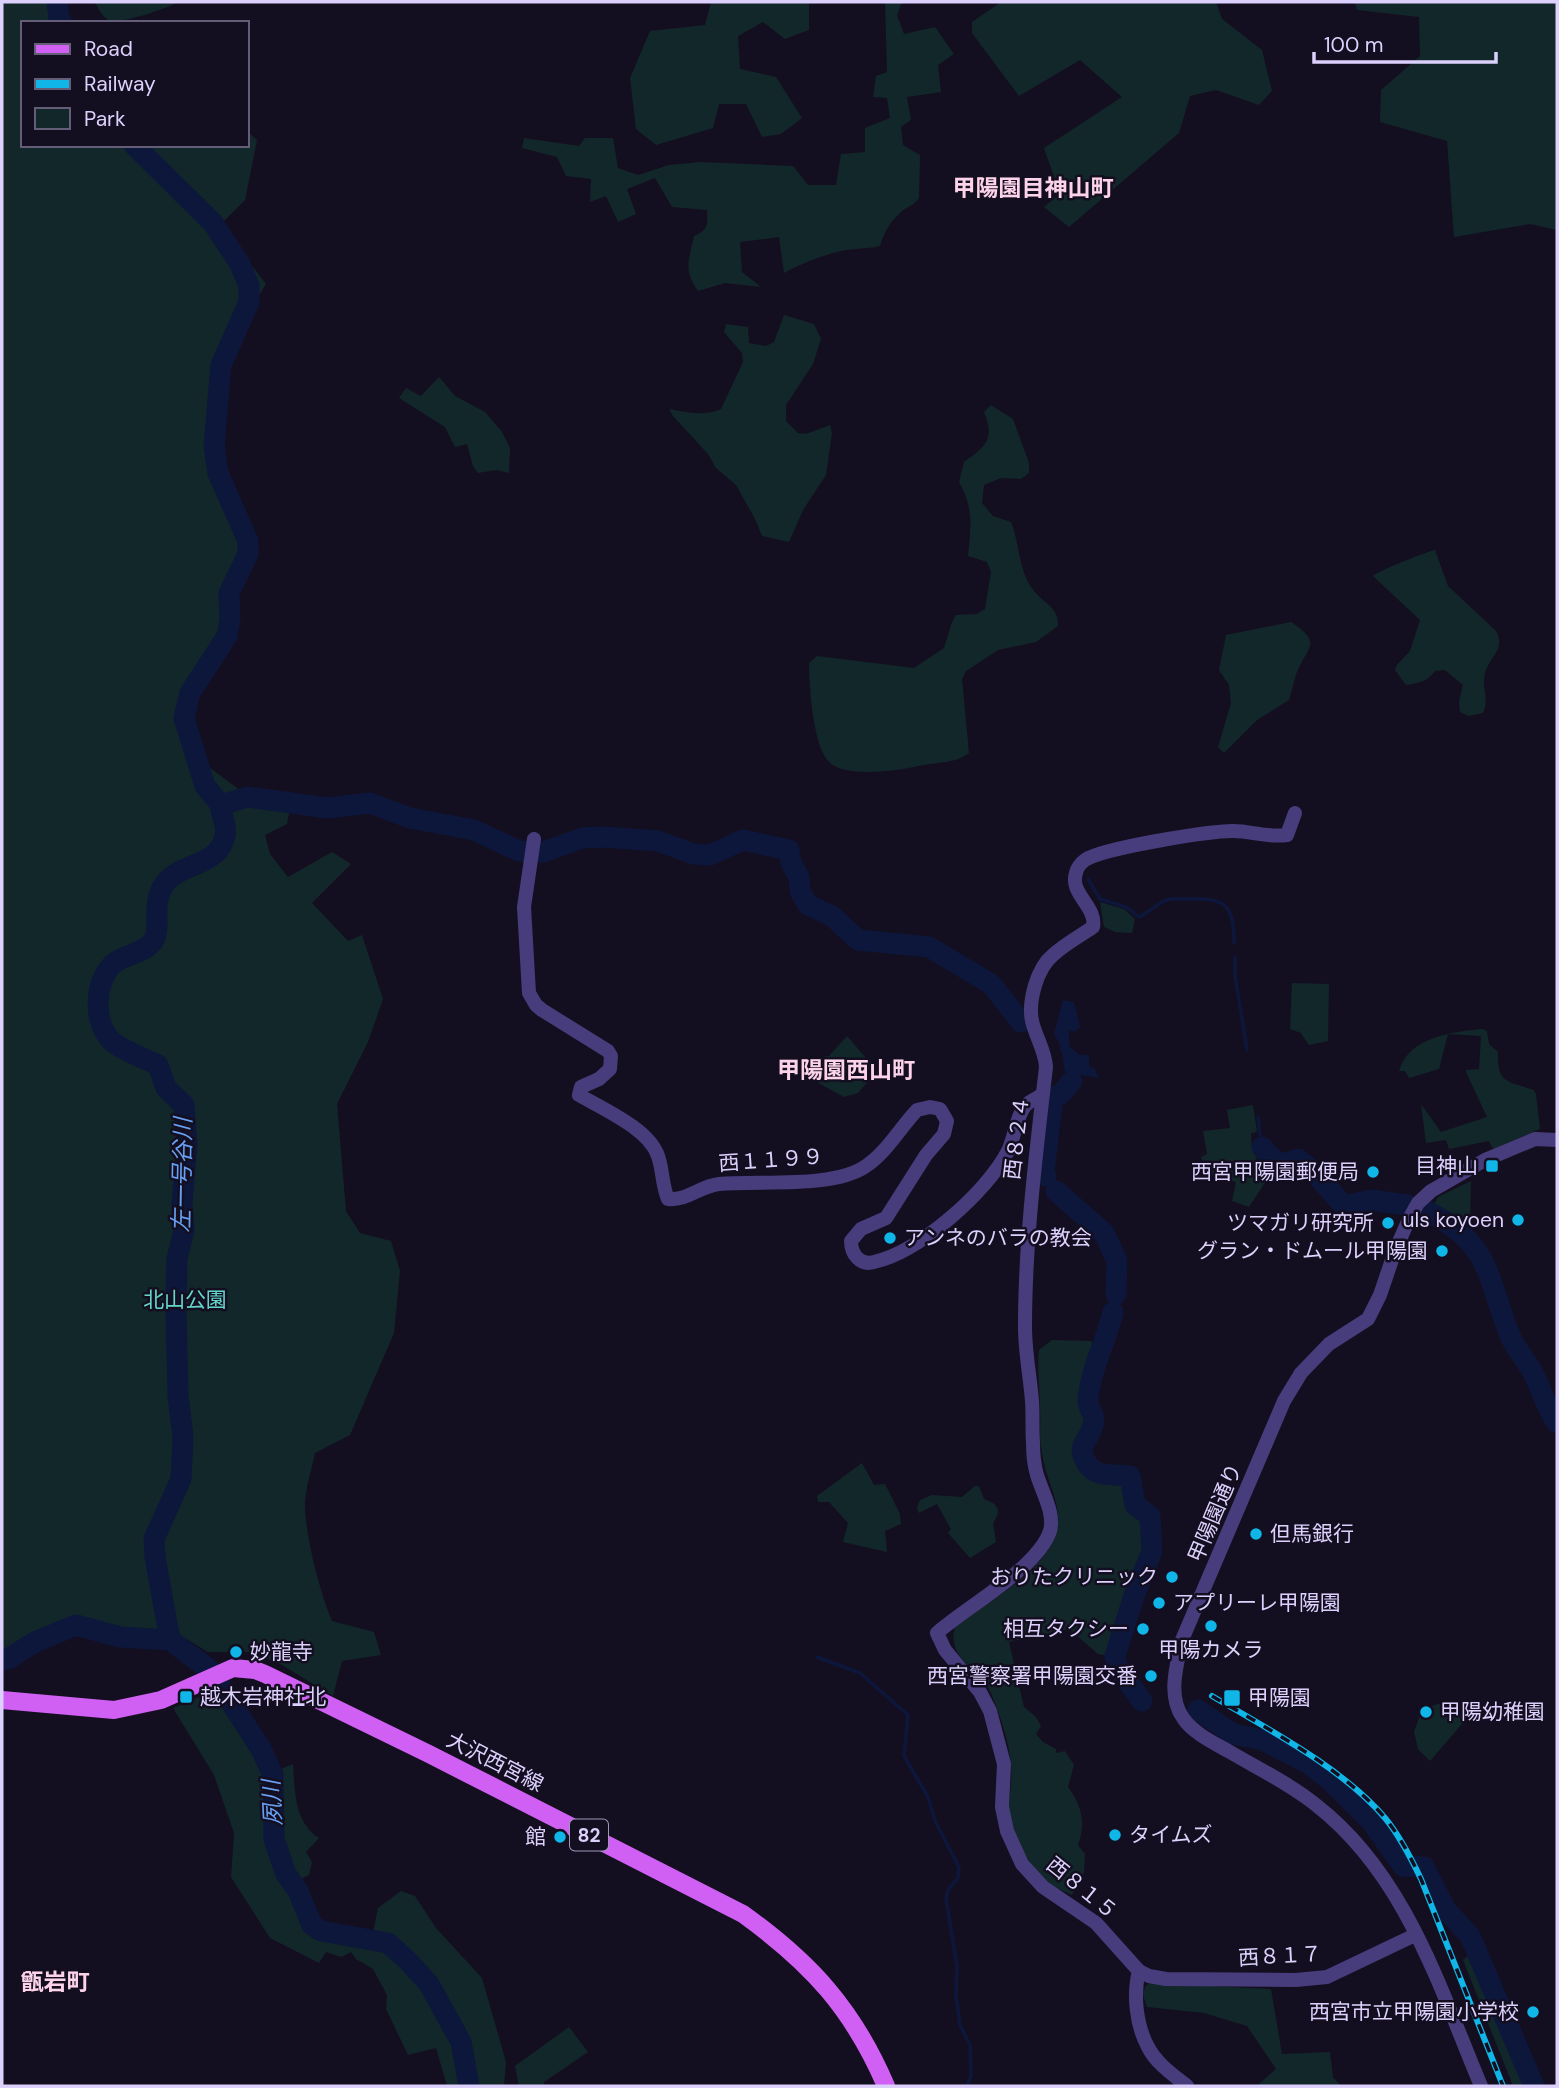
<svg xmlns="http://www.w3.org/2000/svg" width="1559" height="2088" font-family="'DM Sans','Noto Sans JP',sans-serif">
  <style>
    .green { fill: #12272a }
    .water { fill: #0d173b }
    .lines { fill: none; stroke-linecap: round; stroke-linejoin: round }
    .stream { stroke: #0d173b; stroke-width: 3.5 }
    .river { stroke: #0d173b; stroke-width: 21 }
    .minor { stroke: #483d7c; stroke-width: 14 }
    .major { stroke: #d060f4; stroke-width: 18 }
    .rail-casing { stroke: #11b6e8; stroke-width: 6 }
    .rail { stroke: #140f20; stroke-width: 3.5; stroke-dasharray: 10; stroke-linecap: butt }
    .poi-dot { fill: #11b6e8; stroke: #140f20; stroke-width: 2.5 }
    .labels { text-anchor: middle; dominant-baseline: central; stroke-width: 5; stroke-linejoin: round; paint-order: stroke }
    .shield { fill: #140f20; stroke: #a097ba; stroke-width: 2 }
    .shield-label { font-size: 19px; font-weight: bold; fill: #dcd1fc }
    .street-label { font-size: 21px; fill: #dcd1fc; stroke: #140f20 }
    .poi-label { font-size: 21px; fill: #dcd1fc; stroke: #140f20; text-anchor: end }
    .park-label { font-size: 21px; fill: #63d6c9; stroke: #140f20 }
    .neighbourhood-label { font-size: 23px; font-weight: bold; fill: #fcd3e8; stroke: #140f20 }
    .water-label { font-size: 23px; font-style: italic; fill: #67a0f4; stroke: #140f20 }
  </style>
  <rect width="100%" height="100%" fill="#140f20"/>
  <!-- green -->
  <g class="green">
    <path d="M2 2H48L49 23H23V145H247V131L257 140 245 200 220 225 266 284 238 330 225 406V474L252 536 224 599V624L183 723 201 761 257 803 290 808 287 824 265 835 270 854 288 877 332 852 351 864 312 903 348 941 362 935 383 999 368 1042 337 1104 346 1211 360 1233 391 1241 400 1271 394 1333 350 1435 315 1453C312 1468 306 1486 305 1502 304 1531 320 1593 332 1621L374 1632 381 1655 342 1661 333 1696 282 1665 252 1652H208L185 1638 123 1627 19 1646 2 1664Z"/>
    <path d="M95 2H178C168 8 120 25 108 20 102 16 98 8 95 2Z"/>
    <path d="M711 2H809V30L785 39 763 22 738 36 740 69 776 77 802 118 781 134 762 137 746 104H719L713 128 656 145 636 129 630 78 650 31 705 25Z"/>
    <path d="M885 2H902L897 15 904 34 935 27 954 54 938 65 941 92 907 97 911 120 901 127 903 145 920 155 919 198C915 205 908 206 901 212 890 222 884 232 880 246 867 249 854 248 841 251 821 256 802 263 784 273L779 237 740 242 742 272 761 287 725 283 698 291C683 270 689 260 694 236 708 230 708 225 707 210L672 207 655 178 627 189 636 214 618 222 606 196 590 202 591 179 566 176 557 157 522 148 524 138 579 146 585 138H613L618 168 638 175 669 165 700 162 793 166 808 185H836L841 154 865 152V128L890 118 887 98 873 97 876 76 887 72Z"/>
    <path d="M1001 2H1216L1222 19 1262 50 1272 91 1259 105 1216 90 1190 96 1179 133 1069 227 1044 207 1060 194 1044 148 1122 97 1080 60 1019 96 972 33V22Z"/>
    <path d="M1355 2H1557V230L1530 224 1454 237 1447 141 1380 122 1381 90 1420 56 1419 17 1357 10Z"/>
    <path d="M784 315 814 324 821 339 813 364 786 405V421L798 433 806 434 830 425 832 433 826 475 803 510 789 542 762 536 755 519 736 485 716 468 708 454 673 416 669 409C687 412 704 417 721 409L743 362 742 353 724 332 726 324 748 327 749 343 766 346 774 342Z"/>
    <path d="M439 377 455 396 485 412 502 432 510 448 509 473 496 470 478 473 473 466 467 444 455 447 445 427 399 398 406 388 421 396Z"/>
    <path d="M991 405 1013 419 1029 463V473L1021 479 1001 478 984 485 982 503 993 516 1011 522C1020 544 1018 571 1034 591 1044 604 1059 607 1058 626L1036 642 998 650 966 671 962 679 969 753C956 764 935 762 918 766 898 771 845 778 829 762 813 746 809 686 809 663L817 656 914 668 944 648 952 622 956 615 977 614 985 609 991 572 987 562 968 556C971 526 974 509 959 482L964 462C987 446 995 439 984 412Z"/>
    <path d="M1435 550 1448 586 1496 631C1506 649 1490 656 1485 673 1481 687 1490 699 1483 713L1469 716 1460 712 1459 702 1463 685 1445 670 1435 671C1427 682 1419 683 1406 685L1395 670 1397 665 1410 651 1420 620 1373 576C1378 571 1428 551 1435 550Z"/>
    <path d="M1291 622C1322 643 1309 644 1297 672 1294 680 1292 691 1289 700L1257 720 1224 753 1218 747 1231 703 1229 685 1219 670 1226 635Z"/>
    <path d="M1100 902 1124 909 1135 919 1132 933 1115 932 1104 927Z"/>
    <path d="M1292 983 1329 984 1328 1041 1309 1045 1301 1033 1290 1029Z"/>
    <path d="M1483 1029 1487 1031 1489 1044 1498 1052C1497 1084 1507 1081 1534 1090L1536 1094 1540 1129 1493 1149 1489 1141 1449 1149 1446 1140 1426 1143 1421 1104 1441 1132 1487 1117 1466 1072V1070L1479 1069 1481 1036 1448 1034 1439 1069 1409 1078 1405 1071H1399C1409 1037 1451 1032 1483 1029Z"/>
    <path d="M847 1036 877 1071 858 1093 844 1097 813 1080V1059L829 1056Z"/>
    <path d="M1253 1105 1257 1132 1251 1133 1252 1150 1268 1178 1249 1207 1232 1201 1236 1182 1209 1176 1201 1157 1207 1154 1203 1131 1230 1128 1227 1110Z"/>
    <path d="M1471 1181 1470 1230 1453 1218 1432 1209 1438 1197Z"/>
    <path d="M1052 1340 1091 1341C1106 1366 1089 1399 1088 1427 1087 1437 1091 1449 1092 1459L1107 1467 1131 1469 1138 1499 1149 1510 1156 1524 1157 1546 1125 1633 1119 1658 1098 1654 1069 1629 1009 1642 1024 1707 1036 1717 1041 1726 1036 1734 1043 1742 1056 1749V1753L1065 1751 1074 1765 1068 1787C1082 1806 1086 1823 1078 1845L1085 1854 1084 1872 1072 1895C1064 1891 1055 1888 1048 1883 1031 1868 1015 1841 1010 1819 1007 1801 1013 1783 1011 1765 1009 1740 1000 1716 991 1693 980 1668 946 1659 955 1627 982 1607 1013 1589 1036 1565 1080 1519 1046 1495 1041 1446 1039 1434 1041 1421 1040 1409 1040 1389 1037 1370 1039 1350Z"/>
    <path d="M862 1463 874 1485 885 1484 900 1514 901 1524 885 1531 887 1552 843 1542 848 1523 829 1502H818L817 1496Z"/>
    <path d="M975 1486H979L984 1499C998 1504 1002 1510 993 1523L996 1542 970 1558 948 1533 951 1529 937 1504 919 1513 917 1508 920 1500 932 1495 962 1497Z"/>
    <path d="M227 1686 279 1770 293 1764C295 1791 294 1822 319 1838L306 1852 312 1862 309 1875 297 1881 293 1902 305 1928 371 1943 378 1908 401 1891 415 1896 436 1928 482 1978 506 2062 504 2086H447L436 2048 408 2055 386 2009 387 1995 373 1969 356 1959 351 1952 341 1957 326 1952 319 1963 270 1938 231 1877 234 1833 214 1775 173 1708Z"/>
    <path d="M1447 1701 1460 1703 1473 1711 1430 1761 1418 1749 1414 1732 1419 1718 1429 1707Z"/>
    <path d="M1470 1927 1475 1930 1538 2086H1513L1463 1960 1471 1953 1467 1941 1455 1935 1457 1929Z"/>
    <path d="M1149 1983 1271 1989 1282 2054 1330 2052 1333 2077 1341 2086H1257L1276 2069 1247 2026 1204 2013 1147 2007 1143 1995 1145 1987Z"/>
    <path d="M569 2027 588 2052 544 2082V2086H519L515 2066Z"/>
  </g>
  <!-- water -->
  <path class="water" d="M1063 1000 1074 1002 1080 1027 1075 1032 1069 1030V1046L1080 1055H1089V1066L1095 1069 1099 1078 1065 1072 1062 1053 1059 1048 1061 1046 1054 1034Z"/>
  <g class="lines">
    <!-- stream -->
    <g class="stream">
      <path d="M1088 879 1100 899 1126 907 1139 917C1149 913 1157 903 1167 900 1173 898 1183 899 1189 899 1227 897 1234 907 1234 943"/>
      <path d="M1235 957V976L1247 1050"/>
      <path d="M1258 1117 1260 1135"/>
      <path d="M1262 1145V1147"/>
      <path d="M817 1657 860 1673 908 1715 904 1756 927 1795 936 1823 959 1867 958 1878 948 1890 946 1899 957 1966 956 1995 960 2025 970 2045 971 2076 967 2086"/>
    </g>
    <!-- river -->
    <g class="river">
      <path d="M57 2 59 18 62 23"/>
      <path d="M134 145 213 223 240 264 249 286V302L221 365 214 446 218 473 248 541V554L229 593 230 620 227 636 190 693 184 718 205 786 221 805 247 797 328 808 370 803 410 818 474 830 519 851 544 852 582 838 604 837 658 841 693 854 710 855 743 840 789 850 791 863 799 877 800 891 808 905 832 916 858 940 929 947 991 984 1021 1022"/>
      <path d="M1262 1147C1275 1161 1278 1168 1298 1159L1314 1172 1344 1206 1371 1200 1407 1205"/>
      <path d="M1046 1176 1044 1171 1053 1097 1061 1094 1072 1081"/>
      <path d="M1056 1191 1104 1233 1117 1261 1116 1294"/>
      <path d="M1423 1209C1493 1244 1485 1274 1511 1338 1517 1351 1528 1362 1534 1375 1543 1392 1545 1406 1557 1423"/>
      <path d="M1113 1312C1106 1342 1090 1370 1088 1401 1088 1408 1094 1413 1094 1421 1093 1431 1086 1438 1083 1446 1081 1452 1083 1456 1086 1462 1094 1478 1114 1474 1130 1476L1135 1505 1150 1516 1152 1551 1134 1596 1115 1656 1116 1665 1142 1701"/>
      <path d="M170 1640 155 1557 154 1539 181 1479 183 1437 178 1396 176 1309 177 1259 184 1230 182 1202 187 1144 184 1105 166 1088 158 1065C144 1058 126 1052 114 1043 93 1026 93 983 113 964 124 954 145 954 154 940 161 927 152 906 162 888 176 861 218 869 225 836 228 824 220 816 221 805"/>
      <path d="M2 1660 8 1659 35 1642 76 1625 120 1637 170 1640 210 1670 261 1749 273 1775 274 1839 286 1874 298 1891 312 1925 321 1931 388 1943 407 1960 429 1984 461 2042 469 2086"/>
      <path d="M1198 1710 1233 1734 1263 1740 1309 1764 1332 1782 1371 1821 1403 1866 1424 1867 1446 1910 1470 1936 1534 2086"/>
    </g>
    <!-- minor -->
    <g class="minor">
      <path d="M534 839 524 907 529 993 536 1005 542 1010 608 1051 611 1056 610 1069 599 1079 581 1087 579 1095C603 1109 649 1129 658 1156 663 1170 662 1186 668 1199 687 1201 700 1186 719 1184 759 1180 833 1189 866 1166 886 1153 900 1128 917 1110L930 1107 940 1109 947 1121 944 1134 926 1155 886 1218 861 1229 851 1241C851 1254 860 1266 874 1262 919 1252 987 1192 1008 1151 1014 1139 1017 1115 1025 1106 1029 1101 1038 1098 1043 1094"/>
      <path d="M1139 1971 1149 1976 1166 1979 1296 1980 1327 1977 1415 1935"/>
      <path d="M1187 2086C1173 2075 1156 2063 1148 2047 1136 2025 1133 1994 1139 1971L1096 1923 1043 1887 1022 1864 1007 1831 1002 1807 1004 1764 990 1711 980 1692 945 1650 937 1633C966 1607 1038 1568 1050 1531 1055 1513 1042 1492 1037 1475 1034 1465 1033 1454 1033 1443 1032 1429 1033 1415 1032 1401 1030 1376 1025 1352 1025 1327 1025 1240 1036 1154 1046 1067 1045 1050 1036 1038 1032 1021 1028 1001 1037 968 1053 955 1065 944 1080 936 1093 927 1097 906 1069 894 1076 873 1077 868 1081 863 1085 860 1103 848 1209 831 1233 831 1251 831 1269 838 1287 835L1295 813"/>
      <path d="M1481 2086C1439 1986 1405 1874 1316 1805 1290 1784 1259 1769 1230 1752 1214 1743 1193 1733 1183 1718 1167 1696 1177 1664 1182 1640L1284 1401 1301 1373 1329 1344 1368 1319 1380 1295 1395 1251 1409 1219 1418 1203 1431 1191 1485 1160 1535 1139 1557 1140"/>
    </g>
    <!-- major -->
    <path class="major" d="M2 1700 114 1710 161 1700 233 1668 255 1670 265 1674 429 1754 743 1914C811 1963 853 2009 886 2086"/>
    <defs>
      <path id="rail" d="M1212 1696C1268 1729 1344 1769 1385 1818 1400 1836 1411 1858 1421 1879L1503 2086"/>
    </defs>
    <!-- rail casing -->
    <use href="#rail" class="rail-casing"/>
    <!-- rail -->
    <use href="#rail" class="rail"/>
  </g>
  <!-- markers -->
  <g class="poi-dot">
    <rect x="1485" y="1159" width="14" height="14" rx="3.5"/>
    <circle cx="1373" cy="1172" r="7"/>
    <circle cx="1518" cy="1220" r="7"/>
    <circle cx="1388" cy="1223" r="7"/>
    <circle cx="890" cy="1238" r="7"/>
    <circle cx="1442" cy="1251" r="7"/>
    <circle cx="1256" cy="1534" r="7"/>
    <circle cx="1172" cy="1577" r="7"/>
    <circle cx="1159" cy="1603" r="7"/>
    <circle cx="1211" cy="1626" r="7"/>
    <circle cx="1143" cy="1629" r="7"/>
    <circle cx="236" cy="1652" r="7"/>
    <circle cx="1151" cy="1676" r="7"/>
    <rect x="179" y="1690" width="14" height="14" rx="3.5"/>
    <rect x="1223" y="1689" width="18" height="18" rx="3.5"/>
    <circle cx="1426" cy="1712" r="7"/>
    <circle cx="1115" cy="1835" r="7"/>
    <circle cx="560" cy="1837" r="7"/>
    <circle cx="1533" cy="2012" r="7"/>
  </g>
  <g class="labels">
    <!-- shield labels -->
    <rect class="shield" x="570" y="1819.5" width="38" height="31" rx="5"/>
    <g class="shield-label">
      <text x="589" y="1835">82</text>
    </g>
    <!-- street labels -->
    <g class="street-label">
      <text transform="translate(1017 1138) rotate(-83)">西８２４</text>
      <text transform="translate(771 1160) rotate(-4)">西１１９９</text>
      <text transform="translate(1215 1513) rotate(-67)">甲陽園通り</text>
      <text transform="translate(495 1762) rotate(27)">大沢西宮線</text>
      <text transform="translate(1082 1888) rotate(39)">西８１５</text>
      <text transform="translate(1280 1956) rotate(-3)">西８１７</text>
    </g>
    <!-- poi labels -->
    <g class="poi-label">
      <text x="1478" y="1166">目神山</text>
      <text x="1359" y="1172">西宮甲陽園郵便局</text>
      <text x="1504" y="1220">uls koyoen</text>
      <text x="1374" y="1223">ツマガリ研究所</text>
      <text x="904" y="1238" text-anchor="start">アンネのバラの教会</text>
      <text x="1428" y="1251">グラン・ドムール甲陽園</text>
      <text x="1270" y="1534" text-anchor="start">但馬銀行</text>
      <text x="1158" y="1577">おりたクリニック</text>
      <text x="1173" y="1603" text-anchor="start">アプリーレ甲陽園</text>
      <text x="1129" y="1629">相互タクシー</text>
      <text x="1211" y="1650" text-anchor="middle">甲陽カメラ</text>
      <text x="250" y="1652" text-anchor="start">妙龍寺</text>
      <text x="1137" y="1676">西宮警察署甲陽園交番</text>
      <text x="200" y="1697" text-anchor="start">越木岩神社北</text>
      <text x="1248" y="1698" text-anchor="start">甲陽園</text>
      <text x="1440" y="1712" text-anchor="start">甲陽幼稚園</text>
      <text x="1129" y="1835" text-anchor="start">タイムズ</text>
      <text x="546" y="1837">館</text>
      <text x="1519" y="2012">西宮市立甲陽園小学校</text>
    </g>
    <!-- park labels -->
    <g class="park-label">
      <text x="185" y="1300">北山公園</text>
    </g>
    <!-- neighbourhood labels -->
    <g class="neighbourhood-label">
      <text x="1033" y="188">甲陽園目神山町</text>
      <text x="846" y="1070">甲陽園西山町</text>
      <text x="55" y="1982">甑岩町</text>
    </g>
    <!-- water labels -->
    <g class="water-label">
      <text transform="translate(182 1175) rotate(-89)">左一号谷川</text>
      <text transform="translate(272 1803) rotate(-93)">夙川</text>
    </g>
  </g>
  <!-- border -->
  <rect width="1559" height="2088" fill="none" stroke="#dcd1fc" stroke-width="7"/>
  <!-- legend -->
  <rect x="21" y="21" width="228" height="126" fill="#140f20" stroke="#645d78" stroke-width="2"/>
  <rect x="35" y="44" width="35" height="10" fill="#d060f4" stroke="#645d78" stroke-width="2"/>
  <text x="84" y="56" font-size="21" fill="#dcd1fc">Road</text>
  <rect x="35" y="79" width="35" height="10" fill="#11b6e8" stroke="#645d78" stroke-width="2"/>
  <text x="84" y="91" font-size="21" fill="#dcd1fc">Railway</text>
  <rect x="35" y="108" width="35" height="21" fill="#12272a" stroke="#645d78" stroke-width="2"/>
  <text x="84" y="126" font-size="21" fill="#dcd1fc">Park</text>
  <!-- scale -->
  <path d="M1314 52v10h182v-10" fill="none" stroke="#dcd1fc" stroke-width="3.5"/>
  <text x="1324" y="52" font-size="21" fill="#dcd1fc" stroke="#140f20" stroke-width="5" paint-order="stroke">100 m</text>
</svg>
